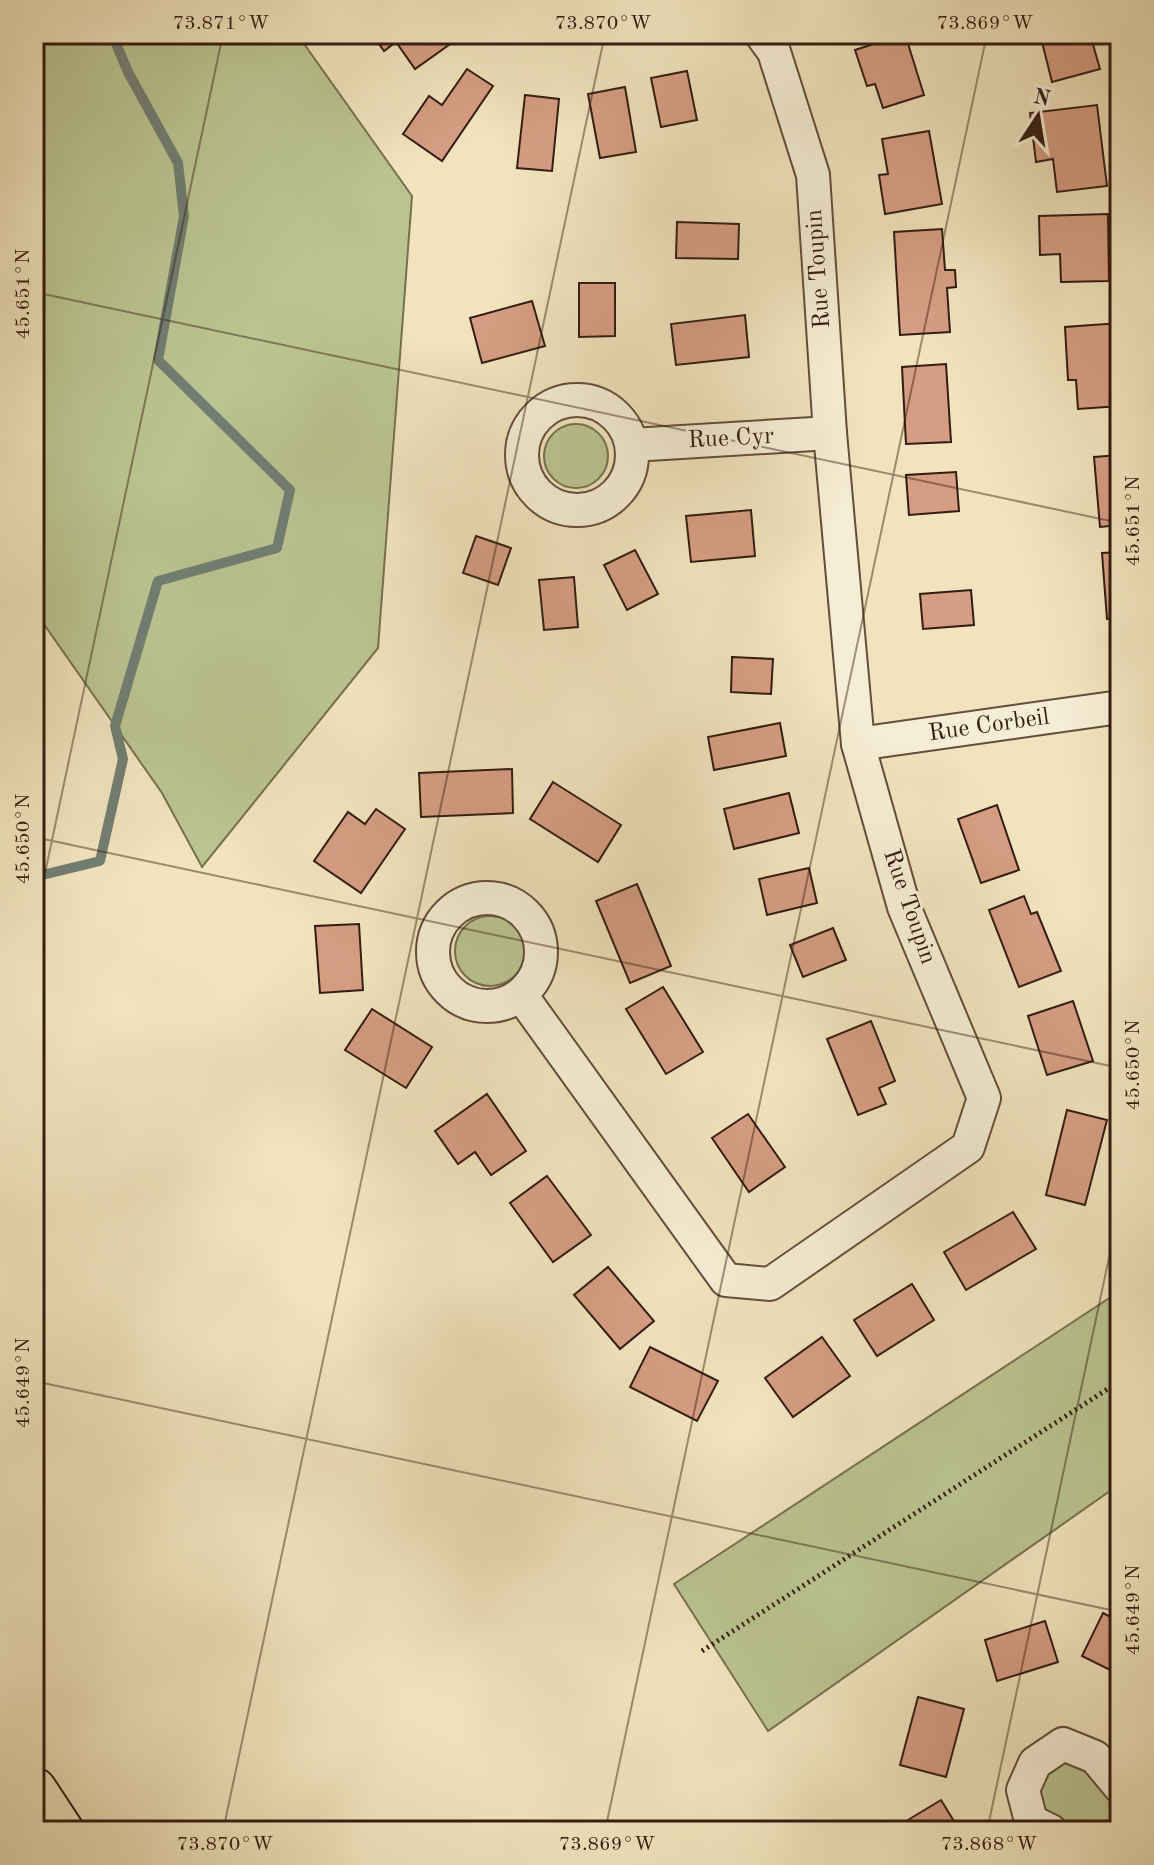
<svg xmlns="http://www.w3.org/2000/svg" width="1154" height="1865" font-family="'Old Standard TT',serif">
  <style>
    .green { fill: #bac491; stroke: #777050; stroke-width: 2 }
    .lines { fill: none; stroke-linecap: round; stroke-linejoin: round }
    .stream { stroke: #717e72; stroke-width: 10 }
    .building { fill: #d59d83; stroke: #341d10; stroke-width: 2 }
    .minor-casing { stroke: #634e3b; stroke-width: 36 }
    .motorway-casing { stroke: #341d10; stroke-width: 48 }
    .path { stroke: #341d10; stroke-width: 5; stroke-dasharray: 2 4; stroke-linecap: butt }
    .minor { stroke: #f5edd4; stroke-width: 32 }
    .motorway { stroke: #f0e3bd; stroke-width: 44 }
    .ticks { fill: none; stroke: #341d10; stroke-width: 2; stroke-opacity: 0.45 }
    .labels { text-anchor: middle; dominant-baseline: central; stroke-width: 6; stroke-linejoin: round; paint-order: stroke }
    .street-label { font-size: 24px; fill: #341d10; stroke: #f5edd4 }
    .neatline { fill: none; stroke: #341d10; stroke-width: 3 }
    .ticks-label { font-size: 20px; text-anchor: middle; fill: #341d10 }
  </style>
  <rect width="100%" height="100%" fill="#f0e3bd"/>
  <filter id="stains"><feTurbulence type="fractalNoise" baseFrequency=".0025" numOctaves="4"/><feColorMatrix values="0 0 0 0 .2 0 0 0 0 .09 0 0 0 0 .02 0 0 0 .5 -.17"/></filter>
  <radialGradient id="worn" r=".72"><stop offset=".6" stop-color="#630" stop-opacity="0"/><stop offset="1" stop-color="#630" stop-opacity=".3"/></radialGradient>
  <!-- green -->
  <g class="green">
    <path d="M34 34H297L412 196 378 648 202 867 162 793 34 610Z"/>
    <circle cx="576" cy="456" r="32"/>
    <circle cx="490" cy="951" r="35"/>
    <path d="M1120 1291V1484L768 1731 674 1584Z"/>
    <path d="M1064 1748 1120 1792V1831H1057L1035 1821 1037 1761Z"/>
  </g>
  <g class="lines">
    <!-- stream -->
    <path class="stream" d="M34 877 100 861 123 759 115 726 158 581 277 548 290 490 158 360 184 216 178 163 128 72 112 34"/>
  </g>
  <!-- building -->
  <g class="building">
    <path d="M372 34H447L453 42 415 69 396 42 384 51Z"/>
    <path d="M905 34 924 95 883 108 875 84 867 86 855 50Z"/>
    <path d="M1040 34H1090L1100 69 1052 82Z"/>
    <path d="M467 69 493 86 442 161 403 134 429 96 442 105Z"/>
    <path d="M687 71 697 120 661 127 651 78Z"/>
    <path d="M625 87 636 152 600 158 588 94Z"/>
    <path d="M525 95 559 99 552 171 517 168Z"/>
    <path d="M1097 105 1107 186 1057 192 1053 159 1036 162 1030 113Z"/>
    <path d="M929 131 942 204 885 214 879 175 888 174 882 139Z"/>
    <path d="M1108 214 1109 281 1061 282 1060 254 1040 255 1039 216Z"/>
    <path d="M677 222 739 224 738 259 676 258Z"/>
    <path d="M942 229 945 270H955L956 287 947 288 950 332 900 335 894 232Z"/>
    <path d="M579 283H615V336L579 337Z"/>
    <path d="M532 301 545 346 482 363 470 318Z"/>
    <path d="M745 315 749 357 676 365 671 324Z"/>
    <path d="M1120 323V406L1078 409 1076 380H1068L1065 327Z"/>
    <path d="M946 364 951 442 906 444 902 367Z"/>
    <path d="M1120 455V525L1100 527 1094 457Z"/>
    <path d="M956 472 959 511 909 515 906 475Z"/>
    <path d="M751 510 755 556 691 562 686 516Z"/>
    <path d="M476 536 511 548 498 585 463 573Z"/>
    <path d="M635 550 658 594 627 610 604 565Z"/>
    <path d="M1120 552V618L1107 619 1102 553Z"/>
    <path d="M574 577 578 627 544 630 539 580Z"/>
    <path d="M971 590 974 625 923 629 920 594Z"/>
    <path d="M732 657 773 659 771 694 731 692Z"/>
    <path d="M780 723 786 756 714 770 708 737Z"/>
    <path d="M512 769 513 813 421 817 419 773Z"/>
    <path d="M553 782 621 825 598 862 530 819Z"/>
    <path d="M789 793 799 833 734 849 724 809Z"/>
    <path d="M997 805 1019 870 981 883 958 819Z"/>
    <path d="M376 809 405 829 361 893 314 861 348 812 365 824Z"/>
    <path d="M809 868 817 903 767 915 759 879Z"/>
    <path d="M637 884 671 966 630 983 596 901Z"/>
    <path d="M1024 896 1031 914 1037 912 1061 971 1019 987 989 910Z"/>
    <path d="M359 924 363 990 320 993 315 926Z"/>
    <path d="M833 928 846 960 803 977 790 945Z"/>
    <path d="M663 987 703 1052 666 1074 626 1009Z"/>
    <path d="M1073 1001 1093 1061 1047 1075 1028 1016Z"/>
    <path d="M372 1009 432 1047 406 1088 345 1050Z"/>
    <path d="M871 1021 895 1081 879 1088 886 1104 858 1115 827 1039Z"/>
    <path d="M487 1094 526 1151 491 1175 475 1152 458 1164 435 1131Z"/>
    <path d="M1067 1110 1107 1120 1085 1205 1046 1195Z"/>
    <path d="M748 1114 785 1167 749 1192 712 1138Z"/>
    <path d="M547 1176 591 1235 553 1262 510 1203Z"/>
    <path d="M1013 1212 1036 1249 966 1290 944 1252Z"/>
    <path d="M608 1267 654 1321 620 1349 574 1295Z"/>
    <path d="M912 1284 934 1320 877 1356 854 1320Z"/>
    <path d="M822 1337 850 1376 793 1417 765 1378Z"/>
    <path d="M650 1347 718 1381 697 1421 630 1387Z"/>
    <path d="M1103 1613 1120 1622V1675L1082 1656Z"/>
    <path d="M1045 1621 1058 1662 997 1681 985 1640Z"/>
    <path d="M918 1697 964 1709 946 1777 900 1765Z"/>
    <path d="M941 1800 960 1831H901L898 1826Z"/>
  </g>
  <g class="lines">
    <defs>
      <g id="minor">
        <circle cx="577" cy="455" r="55"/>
        <path d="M632 445 830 433"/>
        <path d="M858 744 1120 707"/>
        <circle cx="487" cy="952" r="54"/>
        <path d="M521 995 726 1280 770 1284 968 1147 984 1098 904 907 858 744 830 433 813 175 774 52 761 34"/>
        <path d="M1051 1831 1031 1821 1023 1790 1035 1763 1063 1744 1095 1757 1120 1787"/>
      </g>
      <path id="motorway" d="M34 1790 61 1831"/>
    </defs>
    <!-- minor casing -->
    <use href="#minor" class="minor-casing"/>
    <!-- motorway casing -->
    <use href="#motorway" class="motorway-casing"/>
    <!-- path -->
    <path class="path" d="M702 1651 1120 1381"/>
    <!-- minor -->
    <use href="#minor" class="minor"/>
    <!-- motorway -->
    <use href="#motorway" class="motorway"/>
  </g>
  <!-- ticks -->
  <path class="ticks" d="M34 292 1120 523M34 837 1120 1068M34 925 223 34M34 1381 1120 1612M223 1831 605 34M605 1831 987 34M987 1831 1120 1206"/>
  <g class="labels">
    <!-- street labels -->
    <g class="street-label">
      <text transform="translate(819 269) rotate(-94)">Rue Toupin</text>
      <text transform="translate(731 439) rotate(-3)">Rue Cyr</text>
      <text transform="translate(989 726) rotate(-8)">Rue Corbeil</text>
      <text transform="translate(909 907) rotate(71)">Rue Toupin</text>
    </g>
  </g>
  <!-- margin -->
  <rect width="1154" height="1865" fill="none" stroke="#f0e3bd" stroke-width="88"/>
  <!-- north arrow -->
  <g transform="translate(1038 116) rotate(12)" stroke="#f5edd4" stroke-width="6" paint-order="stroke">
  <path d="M0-6L14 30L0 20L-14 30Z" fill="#341d10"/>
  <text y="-12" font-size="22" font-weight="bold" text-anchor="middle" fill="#341d10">N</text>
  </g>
  <rect x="44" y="44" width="1066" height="1777" class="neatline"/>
  <g class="ticks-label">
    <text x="221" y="29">73.871°W</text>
    <text x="603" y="29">73.870°W</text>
    <text x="985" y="29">73.869°W</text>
    <text transform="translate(22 294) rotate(-90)" y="7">45.651°N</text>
    <text transform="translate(1132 521) rotate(-90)" y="7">45.651°N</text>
    <text transform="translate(22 839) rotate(-90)" y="7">45.650°N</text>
    <text transform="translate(1132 1065) rotate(-90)" y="7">45.650°N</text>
    <text transform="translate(22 1383) rotate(-90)" y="7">45.649°N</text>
    <text transform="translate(1132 1610) rotate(-90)" y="7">45.649°N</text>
    <text x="225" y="1850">73.870°W</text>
    <text x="607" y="1850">73.869°W</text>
    <text x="989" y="1850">73.868°W</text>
  </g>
  <rect width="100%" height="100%" filter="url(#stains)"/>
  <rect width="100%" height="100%" fill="url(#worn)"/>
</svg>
